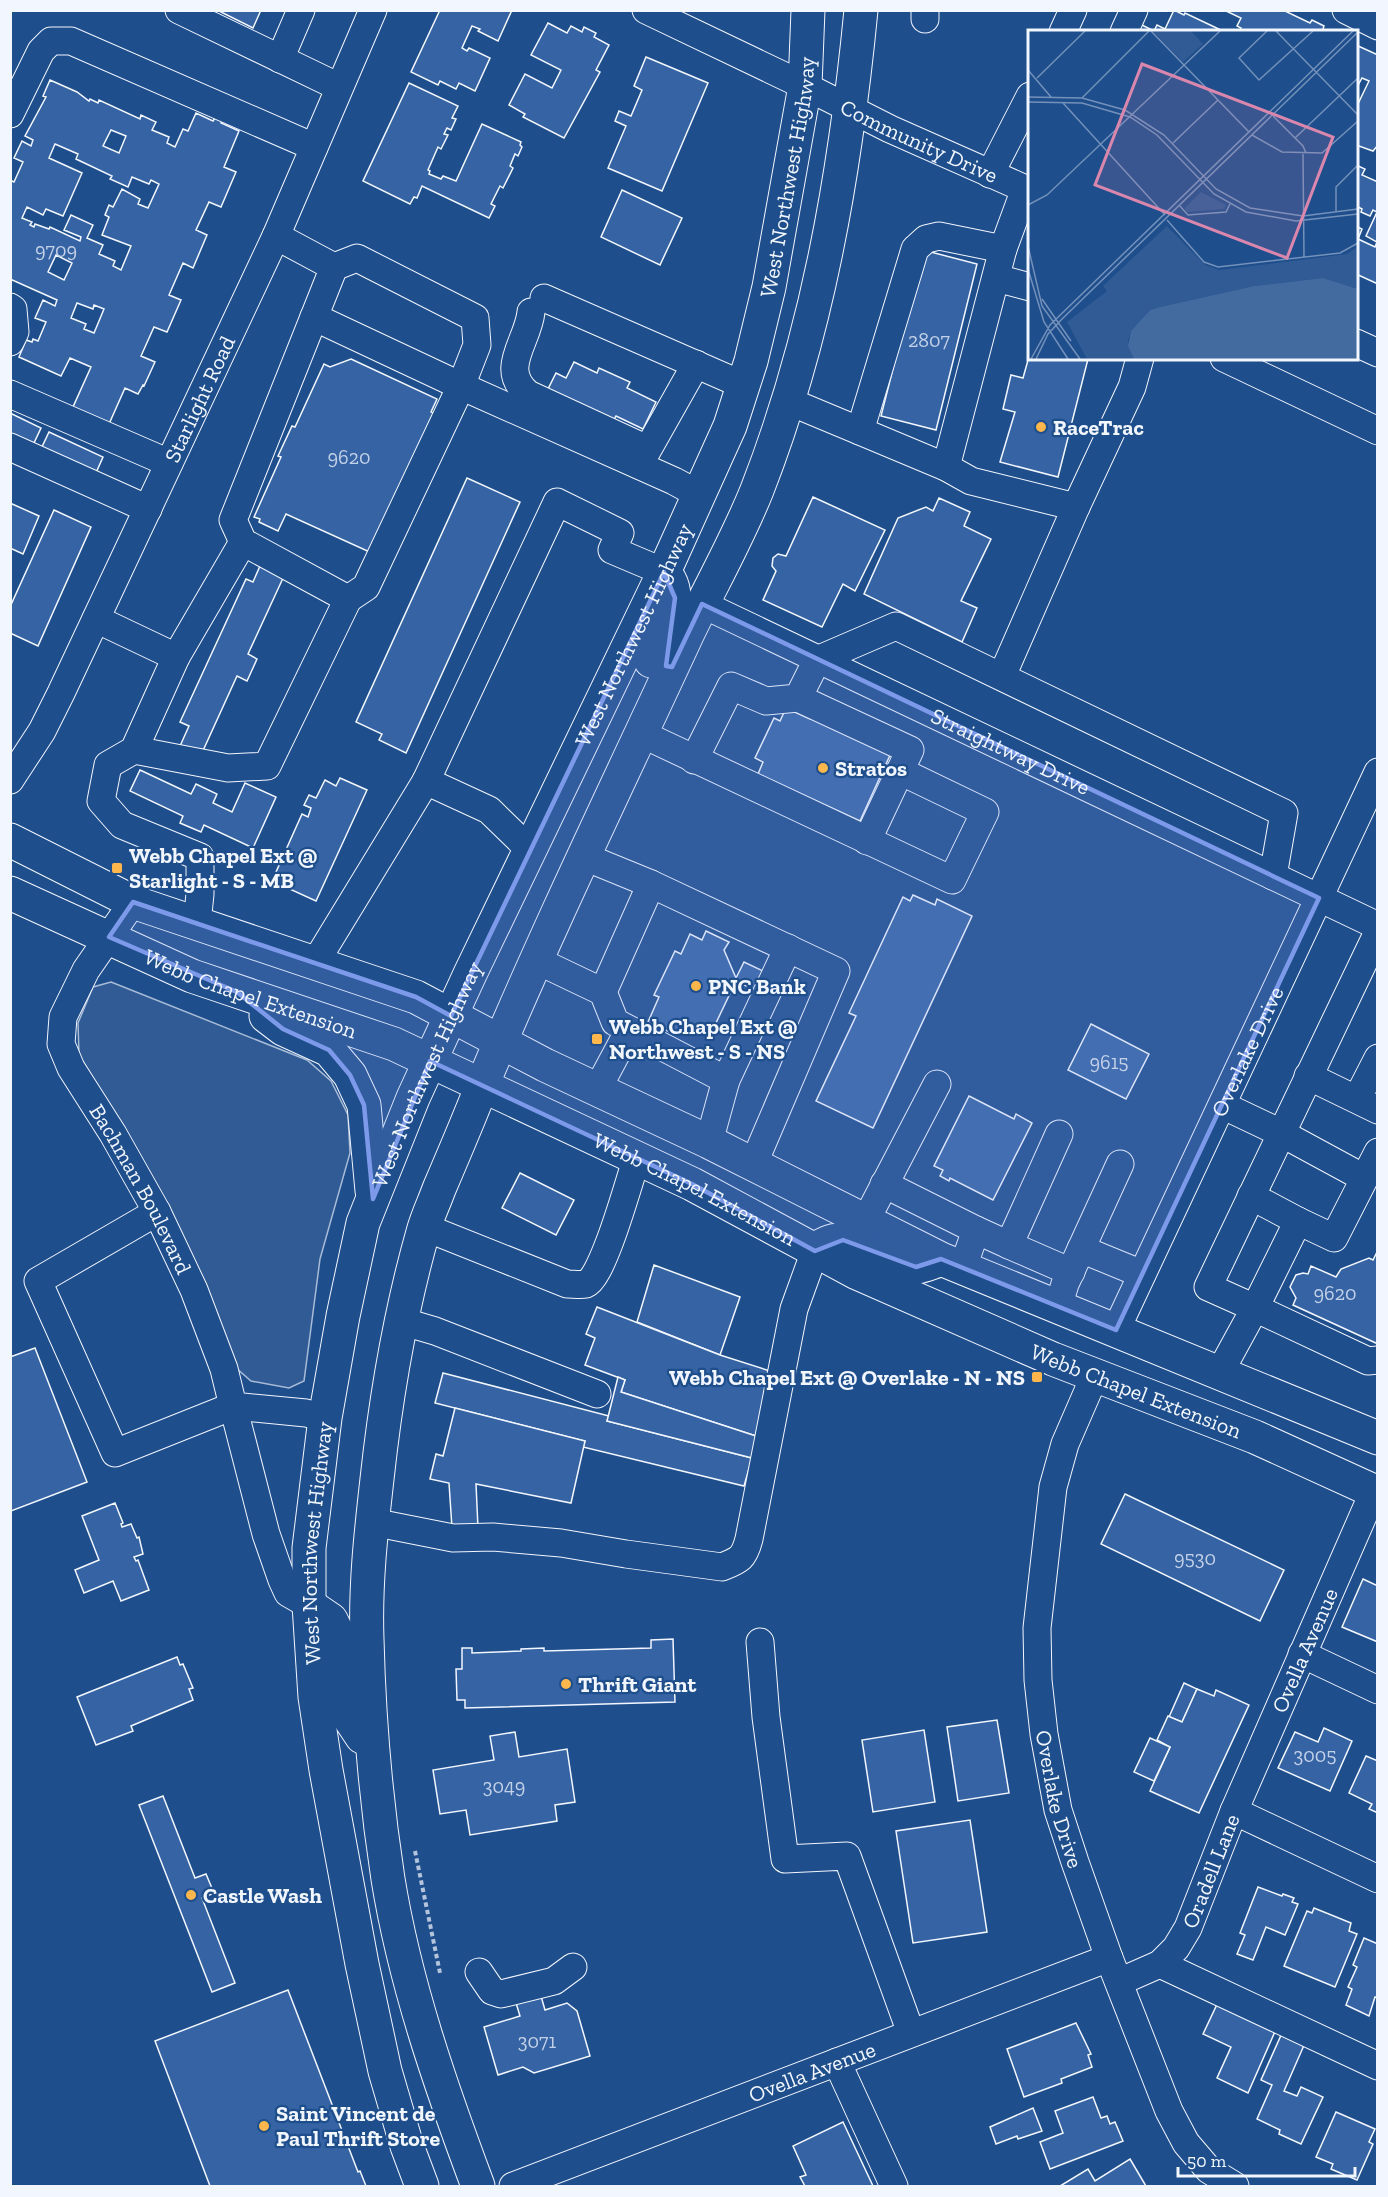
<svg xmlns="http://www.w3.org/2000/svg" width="1388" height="2197" font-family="'Zilla Slab',serif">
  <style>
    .built { fill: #305b95; stroke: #a8bbd7; stroke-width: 1.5 }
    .building { fill: #3563a3; stroke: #f2f6ff; stroke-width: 1.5; fill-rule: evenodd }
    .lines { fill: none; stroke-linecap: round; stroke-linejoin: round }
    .minor-casing { stroke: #f2f6ff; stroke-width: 29 }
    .major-casing { stroke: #f2f6ff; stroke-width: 35 }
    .path { stroke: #b3c4dc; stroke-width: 4; stroke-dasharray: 4.5 3; stroke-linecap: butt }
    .minor { stroke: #1f4e8c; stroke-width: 27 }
    .major { stroke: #1f4e8c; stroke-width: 33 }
    .marked { fill: #7d9aea; fill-opacity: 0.2; stroke: #7d9aea; stroke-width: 4.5; stroke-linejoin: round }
    .poi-dot { fill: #ffb74d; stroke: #1f4e8c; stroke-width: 2 }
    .labels { text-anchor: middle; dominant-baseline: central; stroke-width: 4.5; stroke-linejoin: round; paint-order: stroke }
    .number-label { font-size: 20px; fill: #c3d1e8 }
    .street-label { font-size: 22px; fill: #f2f6ff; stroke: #1f4e8c }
    .poi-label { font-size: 22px; font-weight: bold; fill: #f2f6ff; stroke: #1f4e8c; text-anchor: start }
    .inset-road { fill: none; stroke: #7391ba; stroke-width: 1.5 }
    .view { fill: #da87ad; fill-opacity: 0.15; stroke: #da87ad; stroke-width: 3 }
    .inset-edge { fill: none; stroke: #f2f6ff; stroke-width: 3 }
  </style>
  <rect width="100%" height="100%" fill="#1f4e8c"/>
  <!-- built -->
  <path class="built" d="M111 982 307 1060 331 1081 348 1115 350 1153 320 1259 304 1381 289 1388 251 1381 235 1367 137 1150 79 1055 78 1023 93 987Z"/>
  <!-- building -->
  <g class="building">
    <path d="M217 10H261L253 28Z"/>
    <path d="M440 10H512L498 41 478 31 480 29 472 26 462 48 467 51 469 48 490 58 475 91 459 83 456 89 440 81 438 85 411 72Z"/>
    <path d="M1174 10 1184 15 1185 13 1225 32H1135L1138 23 1154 31 1157 25 1165 29Z"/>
    <path d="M1224 10H1283L1310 23 1312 20 1324 26 1322 32H1239L1241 28 1237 26 1241 18Z"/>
    <path d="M548 23 567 33 571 26 582 32 584 27 596 33 594 37 609 45 596 70 600 72 564 138 523 117 525 114 509 105 525 74 552 88 561 70 531 55Z"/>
    <path d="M1356 45 1378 55V145L1373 151 1356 145V108L1369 81 1362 78 1356 89Z"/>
    <path d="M646 57 708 83 662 191 608 168 626 126 615 121 619 111 631 116 642 90 634 86Z"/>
    <path d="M50 80 77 92 89 101 90 99 98 103 99 100 140 119 141 115 156 122 152 130 169 137 167 143 175 147 183 129 188 131 196 113 213 121 215 118 222 121 221 123 239 131 224 167 236 172 221 207 209 202 196 230 207 235 193 268 183 263 169 295 181 300 167 332 154 327 141 356 155 362 144 386 143 385 138 394 125 388 109 424 73 407 91 367 70 358 61 376 19 357 26 340 32 342 33 339 38 341 46 322 35 318 43 300 55 306 57 300 10 279V180L14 182 23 162 14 158 22 141 31 146 33 140 25 136 46 97 43 96ZM111 130 126 136 119 153 103 146ZM55 144 78 154 76 159 112 176 110 179 128 187 132 177 149 184 151 180 159 184 148 208 138 204 140 199 122 189 113 207 109 205 105 215 109 217 102 235 131 246 121 270 113 266 115 261 99 254 103 245 87 238 93 225 71 215 64 230 81 237 80 241 50 227 49 229 35 224 34 227 30 225 32 222 22 218 27 207 43 215 46 209 63 216 82 173 49 158ZM56 255 72 263 64 280 48 272ZM77 303 93 309 94 305 104 309 94 333 84 329 86 324 71 318Z"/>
    <path d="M409 83 458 106 452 118 456 119 451 130 447 128 444 134 448 135 441 149 438 147 428 170 430 171 429 174 441 179 443 176 456 181 482 124 521 142 520 145 522 147 518 156 515 154 510 166 513 168 503 188 500 186 491 204 495 206 489 218 422 186 417 198 414 197 410 204 363 181Z"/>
    <path d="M1356 165 1365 169 1362 175 1378 182V284L1356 274V226L1362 229 1358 239 1375 247 1377 242 1366 236 1377 212 1373 210 1370 216 1361 212 1362 209 1356 206Z"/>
    <path d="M622 190 682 218 660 265 601 237Z"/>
    <path d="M923 250 977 264 936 430 881 416Z"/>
    <path d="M1030 353V358L1088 359 1058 477 1000 462 1015 412 1003 409 1011 375 1023 378Z"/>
    <path d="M351 359 437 399 431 412 437 415 374 554 286 514 278 531 259 522 260 519 254 517 281 457 278 456 292 426 295 427 324 364 330 367Z"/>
    <path d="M574 362 597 373 599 368 630 382 627 388 656 402 643 429 616 416 612 423 547 391 556 373 566 378Z"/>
    <path d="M10 413 41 428 33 445 10 435Z"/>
    <path d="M49 432 103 457 95 475 41 449Z"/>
    <path d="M467 478 520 502 406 753 379 740 382 734 356 722Z"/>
    <path d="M813 497 885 530 855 591 843 584 822 627 763 600 776 571 772 566 773 558 778 554 786 556Z"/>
    <path d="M939 498 970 512 964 526 991 539 961 601 977 608 962 642 864 594 898 518 926 507 933 511Z"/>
    <path d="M10 503 39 516 23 554 10 548Z"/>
    <path d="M54 510 91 527 38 646 10 633V607Z"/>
    <path d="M260 566 284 576 248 654 257 659 247 681 237 676 201 755 180 746 189 726 180 722 246 579 253 582Z"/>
    <path d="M786 708 810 719 811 715 891 753 860 821 758 774 763 762 755 758 774 718 780 721Z"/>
    <path d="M140 770 191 794 196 784 217 794 213 803 232 812 245 783 276 797 253 848 204 825 201 832 180 823 183 816 130 791Z"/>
    <path d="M340 778 367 790 316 901 272 881 302 814 308 817 311 808 304 805 309 795 316 798 325 780 336 786Z"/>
    <path d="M913 895 935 905 937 899 972 916 873 1128 816 1101 856 1016 849 1013 903 897 910 901Z"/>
    <path d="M706 931 729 942 724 950 736 978 744 962 765 972 757 991 736 981 715 1025 676 1035 648 1022 659 997 654 995 675 951 681 954 690 934 702 940Z"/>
    <path d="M1091 1024 1149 1054 1126 1099 1068 1070Z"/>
    <path d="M969 1096 1014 1119 1016 1114 1032 1123 993 1200 950 1178 949 1181 940 1176 943 1170 934 1166Z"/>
    <path d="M520 1173 574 1200 556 1235 502 1208Z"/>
    <path d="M1378 1250V1344L1293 1305 1296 1298 1290 1287 1296 1275 1303 1273 1308 1274 1311 1266 1336 1277 1341 1269 1369 1258 1373 1260Z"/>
    <path d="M654 1265 740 1297 720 1355 637 1322Z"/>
    <path d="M597 1307 720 1355 770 1371 756 1436 621 1392 625 1380 585 1365 595 1338 586 1334Z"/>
    <path d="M35 1348 87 1482 11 1511 10 1357Z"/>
    <path d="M443 1373 609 1416 607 1421 752 1458 744 1486 583 1447 585 1441 435 1403Z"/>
    <path d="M618 1377 625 1380 621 1392 756 1436 752 1458 607 1421Z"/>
    <path d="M455 1408 585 1441 571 1503 476 1484 478 1528H452L449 1483 430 1479 436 1454 443 1456Z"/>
    <path d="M1125 1494 1284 1570 1260 1621 1101 1544Z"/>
    <path d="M115 1503 123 1523 121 1524 122 1527 131 1524 137 1538 139 1537 143 1554 134 1557 136 1561 138 1560 149 1590 121 1601 113 1581 84 1593 75 1570 99 1560 82 1516Z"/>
    <path d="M1363 1579 1378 1586V1642L1342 1627Z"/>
    <path d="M673 1639 675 1702 465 1708V1700H457L456 1669H462V1648H472V1653L521 1651V1649L544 1648V1651L651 1648V1640Z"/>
    <path d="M177 1657 180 1665 183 1664 193 1688 189 1689 193 1700 131 1726 133 1731 96 1745 77 1697Z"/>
    <path d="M1184 1683 1197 1689 1182 1722 1169 1717Z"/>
    <path d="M1197 1689 1214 1696 1216 1690 1249 1705 1199 1813 1150 1791 1170 1747 1157 1740 1168 1716 1182 1722Z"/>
    <path d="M997 1720 1009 1793 958 1801 947 1727Z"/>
    <path d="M1324 1728 1352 1741 1330 1791 1278 1768 1295 1732 1318 1742Z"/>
    <path d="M924 1730 935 1802 873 1812 862 1740Z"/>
    <path d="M515 1732 519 1757 567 1749 575 1802 555 1805 557 1821 470 1835 466 1810 440 1814 433 1770 494 1760 490 1736Z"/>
    <path d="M1150 1738 1170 1747 1154 1781 1134 1772Z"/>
    <path d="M1366 1756 1378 1761V1813L1369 1809 1372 1804 1349 1793Z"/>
    <path d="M163 1796 195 1878 206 1874 214 1893 202 1898 235 1983 212 1992 139 1805Z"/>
    <path d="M970 1820 987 1932 913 1943 896 1831Z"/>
    <path d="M1258 1887 1282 1896 1283 1894 1294 1898 1292 1902 1298 1904 1285 1935 1266 1927 1253 1960 1237 1954 1245 1935 1240 1933Z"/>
    <path d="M1314 1908 1351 1923 1349 1931 1357 1934 1335 1987 1284 1966 1307 1911 1312 1913Z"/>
    <path d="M1364 1938 1378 1944V1998L1375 1997 1369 2016 1346 2005 1352 1989 1348 1987 1357 1967 1353 1965Z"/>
    <path d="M288 1990 358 2172 360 2171 366 2186H210L155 2041Z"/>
    <path d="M541 1996 545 2010 567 2003 577 2011 590 2056 534 2073 523 2067 498 2075 484 2027 520 2016 516 2003Z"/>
    <path d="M1220 1998 1277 2027 1248 2093 1217 2078 1231 2047 1203 2034Z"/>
    <path d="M1076 2023 1091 2054 1088 2055 1092 2067 1061 2079 1062 2083 1024 2097 1007 2049Z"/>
    <path d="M1282 2033 1305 2043 1284 2091 1297 2096 1301 2087 1323 2097 1301 2144 1279 2134 1280 2130 1257 2119 1272 2085 1261 2080Z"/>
    <path d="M1093 2097 1101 2118 1107 2116 1110 2124 1115 2122 1123 2141 1050 2169 1040 2142 1063 2133 1055 2111Z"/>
    <path d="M1033 2108 1042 2131 1018 2139 1017 2136 996 2144 990 2127Z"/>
    <path d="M1336 2112 1375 2129 1369 2142 1373 2144 1357 2180 1331 2169 1333 2164 1316 2157Z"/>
    <path d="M843 2122 873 2186H805L800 2177 806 2175 793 2146Z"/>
    <path d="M1130 2159 1146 2186H1060L1088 2169 1095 2181Z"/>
  </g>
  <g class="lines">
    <defs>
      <g id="minor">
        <path d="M179 10 339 87"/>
        <path id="s1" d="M646 10 805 86 890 129 1030 191"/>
        <path d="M1346 10 1378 26"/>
        <path d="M925 19V10"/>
        <path d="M1063 32 1073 10"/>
        <path d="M1124 32 1134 10"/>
        <path d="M280 59 301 10"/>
        <path d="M10 114 41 51 51 41H71L314 147"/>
        <path d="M990 174 1030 96"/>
        <path d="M276 236 334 267 357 258 475 318 477 345 461 386 366 587 348 599 243 542 233 520 334 267"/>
        <path d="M1003 249 939 236 926 239 915 249 860 431 946 467 971 481 1076 507 1132 387 1140 358"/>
        <path d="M996 278 1030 287"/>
        <path d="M544 298 743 385"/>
        <path d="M10 307 13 309 15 332 10 342"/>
        <path d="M531 312C528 342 498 369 528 394L647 449"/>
        <path d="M314 317 461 386 674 481 700 495"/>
        <path d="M1356 343 1378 353"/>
        <path d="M1224 358 1378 431"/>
        <path d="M10 394 169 463"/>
        <path d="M788 401 860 431"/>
        <path d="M10 447 148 509"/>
        <path d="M639 465 696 364"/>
        <path d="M946 467 1003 249 1025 189"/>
        <path id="s2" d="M702 604 1378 926"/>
        <path d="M96 619 176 657 243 542"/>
        <path d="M176 657 134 750 108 765 101 801 122 825 200 857V894L197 923"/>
        <path d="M1002 676 1076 507"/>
        <path d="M798 698 910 750 867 841"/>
        <path d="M642 734 952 880 985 812 900 771"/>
        <path d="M134 750 228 768 267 766 348 599"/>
        <path d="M694 760 731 686 766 701 798 698 817 660 896 626 1284 813 1273 876"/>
        <path id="s3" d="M10 780 42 731 61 693 276 236 373 10"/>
        <path d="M426 781 489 810 530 850"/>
        <path d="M585 857 651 884 836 971 753 1165"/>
        <path id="s4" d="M133 902 86 970 63 1017 61 1044 71 1068 113 1134 157 1212 194 1290 224 1369 233 1406 306 1413 325 1418"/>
        <path d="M536 960 603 992 615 1022 726 1080 788 948"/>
        <path d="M315 963 426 781 557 502 620 533 612 550 664 572"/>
        <path d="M603 992 651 884"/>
        <path d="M1308 1076 1378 1110"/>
        <path d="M597 1090 629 1030"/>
        <path d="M1357 1099 1378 1058"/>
        <path d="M1222 1105 1281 1133 1364 1178"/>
        <path d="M709 1142 726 1080"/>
        <path d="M1378 1152 1334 1238 1298 1221 1255 1308 1368 1361 1378 1360"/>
        <path d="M884 1184 976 1230"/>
        <path d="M1251 1196 1298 1221"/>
        <path d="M157 1212 38 1281 115 1453 233 1406 266 1534 282 1580 288 1593 309 1605"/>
        <path d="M866 1220 937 1084"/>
        <path d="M424 1227 567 1284C573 1284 581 1285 586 1284 603 1278 630 1178 637 1157"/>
        <path d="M1009 1245 1071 1272"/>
        <path d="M1081 1249 1142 1274"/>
        <path d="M963 1267 976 1230 1009 1245 1059 1134"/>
        <path d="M1058 1307 1065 1284 1120 1164"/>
        <path d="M401 1321 435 1331 597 1394"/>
        <path id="s5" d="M1116 1330 1378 772"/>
        <path d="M1220 1372 1255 1308 1208 1287 1378 932"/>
        <path id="s6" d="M1095 1375 1065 1444 1053 1487 1037 1628 1038 1680 1044 1734 1058 1810 1075 1862 1109 1958 1169 2111 1186 2143 1209 2170 1235 2186"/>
        <path d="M372 1522 453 1538 493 1537 561 1543 626 1554 722 1567C740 1560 744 1558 749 1539L794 1309 815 1251"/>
        <path d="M760 1642 766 1717 785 1859 847 1856 911 2033"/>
        <path d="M1302 1654 1378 1690"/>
        <path d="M1234 1811 1378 1879"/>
        <path d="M1160 1964 1378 2066"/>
        <path d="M479 1972 492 1991 501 1994 554 1981 573 1967"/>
        <path id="s7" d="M1119 1982 1160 1964 1176 1948 1188 1928 1234 1811 1374 1491"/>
        <path d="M837 2062 894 2186"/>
        <path id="s8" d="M513 2186 1109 1958"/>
      </g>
      <g id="major">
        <path d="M651 661C663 633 688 599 664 572"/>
        <path d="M10 840 133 902 416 997 545 1065 709 1142 941 1259 1378 1438"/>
        <path id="s9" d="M10 893 192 976 394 1044 692 1184 857 1273 1053 1359 1255 1437 1378 1493"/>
        <path d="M266 1016 283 1029 329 1050 350 1075 364 1105 372 1191"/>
        <path d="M815 1251C850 1218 881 1270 917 1267 924 1266 933 1262 940 1260"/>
        <path d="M309 1605 331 1620 340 1638 350 1719 362 1737"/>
        <path id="s10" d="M422 2186 407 2146 385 2071 362 1964 326 1770 315 1697 309 1605V1548L325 1418 343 1316 363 1223 413 1098 470 974 664 572 730 426 751 361 769 287 805 86 808 10"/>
        <path d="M478 2186C441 2087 405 1984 388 1879 376 1801 369 1719 367 1639 365 1586 371 1532 377 1479 386 1396 400 1313 423 1232 427 1217 434 1203 439 1189 454 1154 469 1119 483 1083 546 932 618 784 687 635 710 587 737 540 757 490 817 336 845 175 861 10"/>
      </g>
    </defs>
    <!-- minor casing -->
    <use href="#minor" class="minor-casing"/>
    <!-- major casing -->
    <use href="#major" class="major-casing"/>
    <!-- path -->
    <path class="path" d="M415 1851 440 1973"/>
    <!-- minor -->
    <use href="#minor" class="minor"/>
    <!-- major -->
    <use href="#major" class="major"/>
  </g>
  <!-- marked area -->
  <path class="marked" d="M664 572 675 598 666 666 672 667 702 604 1319 898 1116 1330 941 1259 916 1267 843 1240 815 1251 692 1184 430 1061 373 1199 364 1105 350 1075 329 1050 283 1029 237 992 109 937 133 902 416 997 451 1016Z"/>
  <!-- markers -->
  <g class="poi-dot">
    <circle cx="1041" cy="427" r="6"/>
    <circle cx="823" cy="768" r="6"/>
    <rect x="111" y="862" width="12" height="12" rx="3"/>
    <circle cx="696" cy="986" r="6"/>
    <rect x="591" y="1033" width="12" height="12" rx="3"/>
    <rect x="1031" y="1371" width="12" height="12" rx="3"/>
    <circle cx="566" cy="1684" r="6"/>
    <circle cx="191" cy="1895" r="6"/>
    <circle cx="264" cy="2126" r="6"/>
  </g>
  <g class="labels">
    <!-- number labels -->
    <g class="number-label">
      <text x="56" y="250">9709</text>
      <text x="929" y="340">2807</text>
      <text x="349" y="457">9620</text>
      <text x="1109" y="1062">9615</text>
      <text x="1335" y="1293">9620</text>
      <text x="1195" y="1558">9530</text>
      <text x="1315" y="1755">3005</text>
      <text x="504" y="1786">3049</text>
      <text x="537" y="2041">3071</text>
    </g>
    <!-- street labels -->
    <g class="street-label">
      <text stroke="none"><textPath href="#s1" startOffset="303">Community Drive</textPath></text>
      <text stroke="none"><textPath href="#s10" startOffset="2114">West Northwest Highway</textPath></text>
      <text stroke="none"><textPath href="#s3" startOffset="426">Starlight Road</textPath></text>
      <text stroke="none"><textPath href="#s10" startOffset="1628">West Northwest Highway</textPath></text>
      <text stroke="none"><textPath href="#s2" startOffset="342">Straightway Drive</textPath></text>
      <text stroke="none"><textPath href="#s9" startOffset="261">Webb Chapel Extension</textPath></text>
      <text stroke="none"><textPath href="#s5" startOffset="308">Overlake Drive</textPath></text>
      <text stroke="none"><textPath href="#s10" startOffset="1142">West Northwest Highway</textPath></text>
      <text stroke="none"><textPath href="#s4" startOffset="328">Bachman Boulevard</textPath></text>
      <text stroke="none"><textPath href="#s9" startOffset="747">Webb Chapel Extension</textPath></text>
      <text stroke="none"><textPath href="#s9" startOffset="1233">Webb Chapel Extension</textPath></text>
      <text stroke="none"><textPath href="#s10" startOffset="656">West Northwest Highway</textPath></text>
      <text stroke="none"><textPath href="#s7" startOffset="392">Ovella Avenue</textPath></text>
      <text stroke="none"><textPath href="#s6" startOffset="435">Overlake Drive</textPath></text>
      <text stroke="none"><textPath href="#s7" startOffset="152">Oradell Lane</textPath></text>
      <text stroke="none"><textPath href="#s8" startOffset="320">Ovella Avenue</textPath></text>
    </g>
    <!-- poi labels -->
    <g class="poi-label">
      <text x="1053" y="427">RaceTrac</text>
      <text x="835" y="768">Stratos</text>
      <text x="129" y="855">Webb Chapel Ext @<tspan x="129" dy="25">Starlight - S - MB</tspan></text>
      <text x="708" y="986">PNC Bank</text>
      <text x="609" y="1026">Webb Chapel Ext @<tspan x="609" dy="25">Northwest - S - NS</tspan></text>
      <text x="1025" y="1377" text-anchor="end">Webb Chapel Ext @ Overlake - N - NS</text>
      <text x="578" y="1684">Thrift Giant</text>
      <text x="203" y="1895">Castle Wash</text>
      <text x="276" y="2113">Saint Vincent de<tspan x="276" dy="25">Paul Thrift Store</tspan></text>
    </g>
  </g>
  <!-- overview -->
  <g transform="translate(1028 30)">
    <rect width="330" height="330" fill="#1f4e8c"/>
    <path d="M125 1H163L175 14 155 32ZM173 162 198 175 196 179 159 182 157 178ZM139 196 177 235 191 240 319 224 330 216V259L295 248 226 256 132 277 122 280 103 301 100 311 106 329H59L39 292 79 261 75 256Z" fill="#305b95"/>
    <path d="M295 248 330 259V329H106L100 316 103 301 122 280 132 277 226 256Z" fill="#446ba0"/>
    <path class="inset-road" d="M123 1 221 102M239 1 211 28 231 50 285 1M248 1 330 85M0 40 23 67M9 48 57 1M0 67 54 68 97 80 136 105 188 159 222 178 275 186 330 179M54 68 121 1M0 72 54 73 102 87 129 105 186 164 218 182 268 191 330 184M35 73 137 185M245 86 275 116 278 123M224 105 254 122 294 123 330 91M267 108 330 48M145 113 190 70M275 124 276 228M0 175 19 165 192 1M151 175 160 185 198 182 202 174M308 181V157L330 135M139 190 176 232 190 237 312 223 330 213M0 216 14 276 52 329M0 239 16 292 40 329M14 269 43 311M3 329 22 295 325 1M8 329 20 304 34 289 330 2"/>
    <path class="view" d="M114 34 305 107 259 228 67 155Z"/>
    <rect width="330" height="330" class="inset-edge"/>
  </g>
  <!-- border -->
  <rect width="1388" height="2197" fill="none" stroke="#f2f6ff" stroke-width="24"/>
  <!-- scale -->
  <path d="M1178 2167v9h177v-9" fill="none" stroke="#f2f6ff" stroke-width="3"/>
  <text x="1187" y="2167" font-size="18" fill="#f2f6ff" stroke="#1f4e8c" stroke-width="4.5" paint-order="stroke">50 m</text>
</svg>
